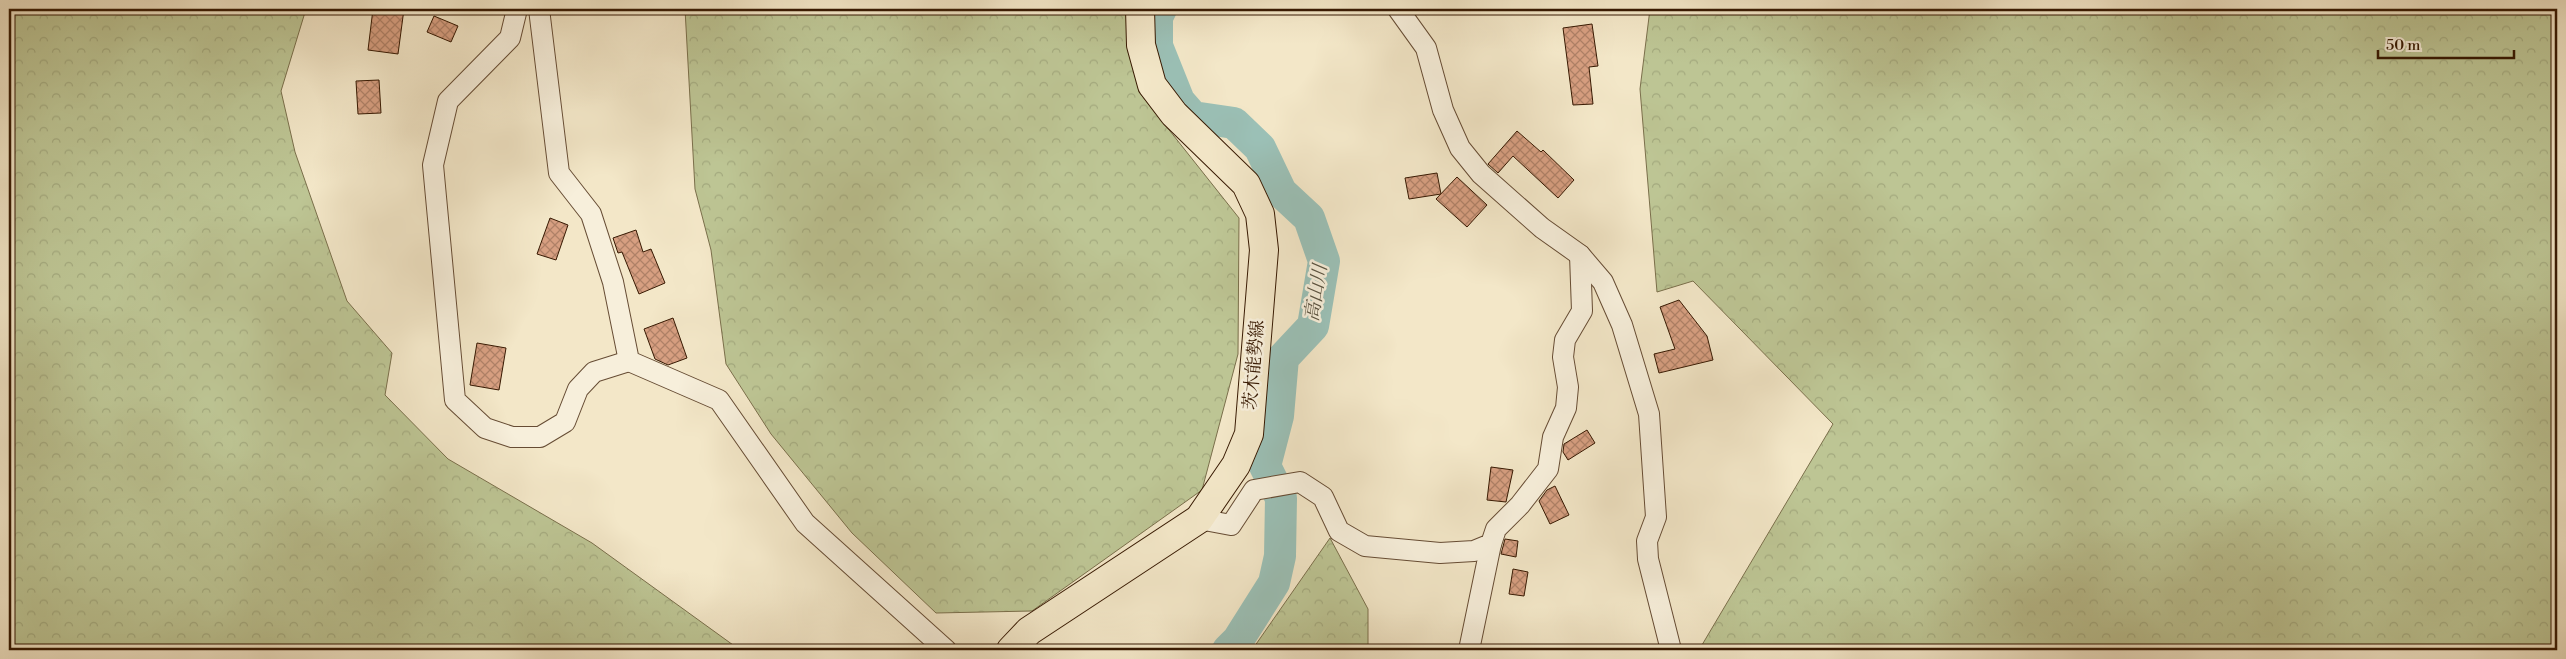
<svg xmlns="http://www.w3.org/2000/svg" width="2566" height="659" font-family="'Libre Bodoni','Noto Serif JP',serif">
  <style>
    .forest { fill: url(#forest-crowns); stroke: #7a6f4b }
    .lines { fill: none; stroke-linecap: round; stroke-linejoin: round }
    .river { stroke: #9bc0b6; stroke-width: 32 }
    .building { fill: url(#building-cross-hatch); stroke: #371902 }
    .street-casing { stroke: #664c34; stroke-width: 22 }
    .primary-casing { stroke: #371902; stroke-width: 30 }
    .street { stroke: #f7efdb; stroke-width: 20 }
    .primary { stroke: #f3e7c8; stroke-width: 28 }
    .labels { text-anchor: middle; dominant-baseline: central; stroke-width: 5; stroke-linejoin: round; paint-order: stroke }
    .street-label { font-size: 18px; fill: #371902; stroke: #f7efdb }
    .water-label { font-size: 19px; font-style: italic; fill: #5a5341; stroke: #f7efdb }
  </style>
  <defs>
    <pattern id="forest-crowns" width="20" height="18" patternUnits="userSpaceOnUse" patternTransform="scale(1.25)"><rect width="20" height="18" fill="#bdc594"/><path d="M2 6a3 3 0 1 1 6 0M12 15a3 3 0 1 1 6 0" fill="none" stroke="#a3a97e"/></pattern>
    <pattern id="building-cross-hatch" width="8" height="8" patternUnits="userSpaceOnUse" patternTransform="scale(1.25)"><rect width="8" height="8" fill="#d79f81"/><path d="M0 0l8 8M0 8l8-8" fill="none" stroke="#af8167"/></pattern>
  </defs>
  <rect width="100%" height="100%" fill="#f3e7c8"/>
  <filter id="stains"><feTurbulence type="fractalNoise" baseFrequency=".004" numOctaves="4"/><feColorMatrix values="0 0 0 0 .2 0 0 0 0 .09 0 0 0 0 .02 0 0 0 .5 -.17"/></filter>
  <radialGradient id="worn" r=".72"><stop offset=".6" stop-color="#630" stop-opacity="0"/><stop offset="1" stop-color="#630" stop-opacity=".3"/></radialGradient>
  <!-- forest -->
  <g class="forest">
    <path d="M9 9H306L281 91 295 152 347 301 392 353 385 395 448 459 592 543 740 650H9Z"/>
    <path d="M685 9H1129L1139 92 1239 218 1238 354 1202 490 1032 611 936 613 852 533 771 434 726 364 711 250 695 189Z"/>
    <path d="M1650 9H2557V650H1699L1833 424 1693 281 1657 292 1640 89Z"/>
    <path d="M1330 538 1368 609V650H1252Z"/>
  </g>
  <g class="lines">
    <!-- river -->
    <path class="river" d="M1161 9 1157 17V46L1179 101 1193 117 1234 123 1260 148 1281 192 1309 218 1324 261 1313 326 1283 358 1278 416 1265 466 1281 498 1280 556 1274 583 1238 640 1228 650"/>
  </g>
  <!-- building -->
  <g class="building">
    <path d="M373 9H404L398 54 368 50Z"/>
    <path d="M434 16 458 26 451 42 427 32Z"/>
    <path d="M1592 24 1598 66 1589 67 1593 104 1573 105 1563 28Z"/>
    <path d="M379 80 381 113 358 114 356 81Z"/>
    <path d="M1517 131 1541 152 1543 150 1574 180 1558 198 1513 156 1498 173 1488 164Z"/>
    <path d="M1437 173 1441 194 1409 199 1405 178Z"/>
    <path d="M1457 177 1487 205 1467 227 1436 199Z"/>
    <path d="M550 218 568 225 556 260 537 254Z"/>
    <path d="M636 230 643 252 651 249 665 283 639 294 622 252 618 253 613 238Z"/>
    <path d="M1679 300 1707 336 1713 360 1659 373 1654 354 1675 349 1660 307Z"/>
    <path d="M673 318 687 358 668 365 655 359 644 329Z"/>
    <path d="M477 343 506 348 499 390 470 385Z"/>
    <path d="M1587 430 1595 443 1568 460 1563 452 1564 444Z"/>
    <path d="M1491 467 1513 470 1506 502 1487 500Z"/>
    <path d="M1555 486 1569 515 1550 524 1539 501 1547 490Z"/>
    <path d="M1505 539 1518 541 1516 557 1501 554Z"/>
    <path d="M1513 569 1528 572 1524 596 1509 594Z"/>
  </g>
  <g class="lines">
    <defs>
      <g id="street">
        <path d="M517 9 510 38 448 101 433 165 455 400 485 428 512 437H540L565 422 578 389 594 372 629 361"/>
        <path d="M539 9 559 173 591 214 613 282 629 361 719 400 805 523 946 650"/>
        <path d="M1398 9 1426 48 1443 110 1460 148 1481 174 1542 228 1580 255 1603 282 1622 325 1649 414 1656 517 1647 541 1648 559 1671 650"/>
        <path d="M1199 519 1231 525 1254 490 1300 482 1323 497 1339 531 1365 546 1440 553 1474 551 1491 544 1496 529 1520 505 1548 469 1553 437 1566 408 1568 387 1563 357 1565 340 1582 311 1580 255"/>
        <path d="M1469 650 1491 544"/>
      </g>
      <path id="primary" d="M1011 650 1029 631 1199 519 1236 465 1249 434 1264 250 1260 214 1246 184 1174 114 1152 85 1141 45 1140 9"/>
    </defs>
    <!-- street casing -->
    <use href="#street" class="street-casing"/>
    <!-- primary casing -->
    <use href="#primary" class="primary-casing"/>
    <!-- street -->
    <use href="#street" class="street"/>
    <!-- primary -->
    <use href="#primary" class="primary"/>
  </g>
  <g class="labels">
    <!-- street labels -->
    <g class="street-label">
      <text transform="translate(1254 365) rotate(-85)">茨木能勢線</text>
    </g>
    <!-- water labels -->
    <g class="water-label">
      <text transform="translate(1316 293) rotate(-81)">高山川</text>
    </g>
  </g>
  <!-- margin -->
  <rect width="2566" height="659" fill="none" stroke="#f3e7c8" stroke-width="30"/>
  <rect x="10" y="10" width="2546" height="639" fill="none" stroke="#371902" stroke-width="2.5"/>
  <rect x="15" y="15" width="2536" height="629" fill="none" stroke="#371902"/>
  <!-- scale -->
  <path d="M2378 50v8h136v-8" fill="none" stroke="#371902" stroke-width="2.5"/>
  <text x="2386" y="50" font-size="15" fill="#371902" stroke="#f7efdb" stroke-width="4" paint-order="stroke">50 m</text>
  <rect width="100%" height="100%" filter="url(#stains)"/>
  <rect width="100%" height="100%" fill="url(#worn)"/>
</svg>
